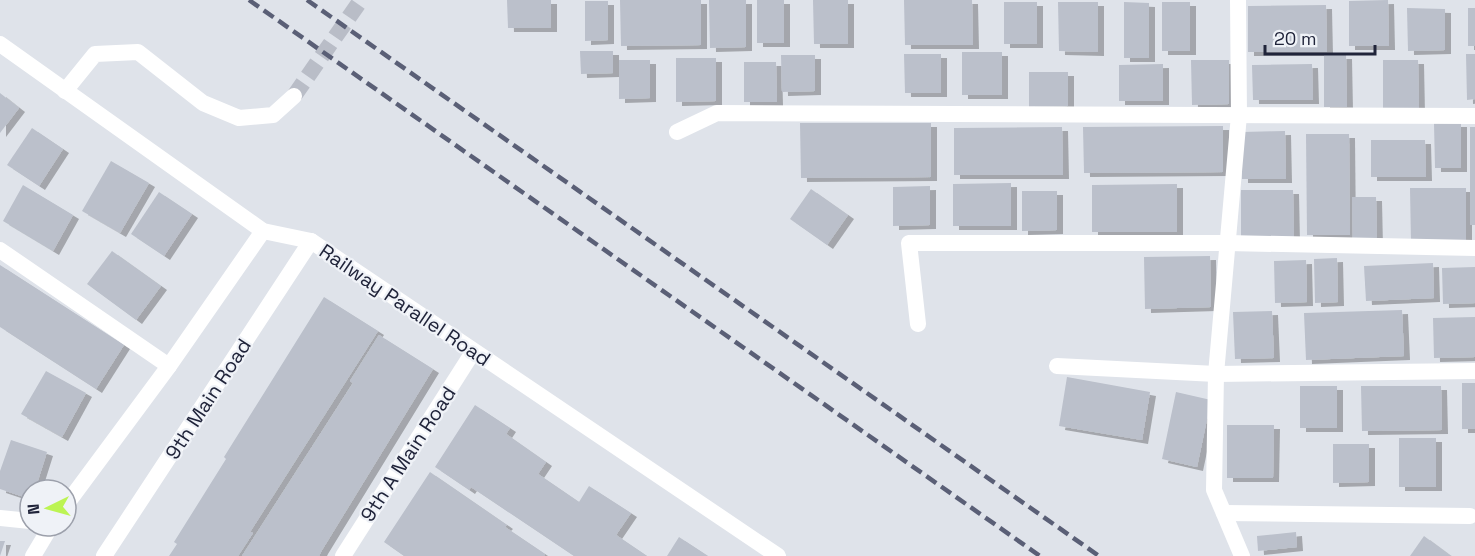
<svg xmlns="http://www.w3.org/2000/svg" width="1475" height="556" font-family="'Space Grotesk',sans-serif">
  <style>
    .building { fill: #bbc0cb; filter: url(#shadow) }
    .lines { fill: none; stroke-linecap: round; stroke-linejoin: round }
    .minor-tunnel { stroke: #b9bdc7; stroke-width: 16; stroke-dasharray: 16 8; stroke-linecap: butt }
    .minor { stroke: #fff; stroke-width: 16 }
    .tertiary { stroke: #fff; stroke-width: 16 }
    .rail { stroke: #5a5f76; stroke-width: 4.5; stroke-dasharray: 12 6; stroke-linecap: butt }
    .labels { text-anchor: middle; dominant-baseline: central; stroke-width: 4.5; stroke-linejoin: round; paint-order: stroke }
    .street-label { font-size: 20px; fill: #20243a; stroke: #eff2f7 }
  </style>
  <defs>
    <filter id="shadow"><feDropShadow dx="6" dy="4" stdDeviation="0" flood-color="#0004"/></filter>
  </defs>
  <rect width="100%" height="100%" fill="#dfe3ea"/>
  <!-- building -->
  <g class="building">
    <path d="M507 0H551V28H508Z"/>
    <path d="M620 0H701V45L621 46Z"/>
    <path d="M709 0H746V47L710 48Z"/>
    <rect x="757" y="0" width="27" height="43"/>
    <path d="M813 0H848V44H814Z"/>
    <path d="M904 0H972L973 45H905Z"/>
    <path d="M1388 0 1389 46H1349V1Z"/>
    <path d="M585 1H608V40L585 41Z"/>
    <rect x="1004" y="2" width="33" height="42"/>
    <path d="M1058 2H1098V52L1059 51Z"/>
    <path d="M1124 2 1149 3V58H1124Z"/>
    <rect x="1162" y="2" width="28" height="49"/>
    <path d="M1326 5 1327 52H1248V6Z"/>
    <path d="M1407 8 1445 9V50L1408 51Z"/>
    <rect x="1468" y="8" width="7" height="38"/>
    <path d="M580 51H613V73L581 74Z"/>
    <rect x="962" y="52" width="40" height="43"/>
    <path d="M904 54H941V93H905Z"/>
    <path d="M1466 54H1475V99L1467 100Z"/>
    <path d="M781 55H815V91L782 92Z"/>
    <path d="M1324 55H1346L1347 107H1324Z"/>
    <path d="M676 58H716V101L676 102Z"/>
    <path d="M619 60H650V98L619 99Z"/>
    <path d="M1191 60H1229V104L1192 105Z"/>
    <path d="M1383 60H1418L1419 110H1383Z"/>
    <path d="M744 62H776L777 102H744Z"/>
    <path d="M1163 64V101H1119V65Z"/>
    <path d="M1312 64 1313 100H1253L1252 65Z"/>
    <path d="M1029 72H1068V106L1029 107Z"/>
    <path d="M0 93 19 108 0 133Z"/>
    <path d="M800 123H931V177L801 178Z"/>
    <path d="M1434 123H1461V168H1435Z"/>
    <path d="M1223 126V172L1084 173 1083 127Z"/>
    <path d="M1062 127 1063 175H954V128Z"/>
    <rect x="1470" y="127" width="5" height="98"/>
    <path d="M32 128 63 149 39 186 7 165Z"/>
    <path d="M1285 131 1286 179H1242V132Z"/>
    <path d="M1306 134H1349L1350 235H1307Z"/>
    <path d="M1371 140H1425L1426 177H1371Z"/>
    <path d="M111 161 149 183 120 233 82 211Z"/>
    <path d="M1011 183V226H953V184Z"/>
    <path d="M1177 184V232H1092V185Z"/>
    <path d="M23 185 73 215 53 251 3 221Z"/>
    <path d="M930 186V225L893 226V187Z"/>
    <path d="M1410 188H1466V242L1411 243Z"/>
    <path d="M811 189 848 215 827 245 790 219Z"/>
    <path d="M1241 190H1293L1294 239H1241Z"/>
    <path d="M1022 191H1057V230L1022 231Z"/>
    <path d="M159 192 192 214 164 256 131 234Z"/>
    <path d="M1352 197H1376L1377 243H1353Z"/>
    <path d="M112 251 161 286 136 320 87 284Z"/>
    <path d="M1210 256 1211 307 1145 309 1144 257Z"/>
    <path d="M1337 258 1338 302 1315 303 1314 259Z"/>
    <path d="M1306 260 1307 302 1275 303 1274 261Z"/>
    <path d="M1433 263 1434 298 1366 301 1364 266Z"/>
    <path d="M0 265 124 345 96 389 0 327Z"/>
    <path d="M1475 267V303L1443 304 1442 268Z"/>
    <path d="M324 297 378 331 250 532 253 533 238 556H169L177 544 174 542 226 459 224 457Z"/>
    <path d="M1402 310 1404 356 1306 360 1304 313Z"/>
    <path d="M1272 311 1274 358 1235 359 1233 312Z"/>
    <path d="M1475 317V357L1434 358 1433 318Z"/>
    <path d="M379 335 433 369 322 550 319 556H242L353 383 350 381Z"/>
    <path d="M46 371 86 393 62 437 21 414Z"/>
    <path d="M1067 377 1150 392 1142 440 1059 426Z"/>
    <rect x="1462" y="383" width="13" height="46"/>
    <rect x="1300" y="386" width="37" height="42"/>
    <path d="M1361 386H1441L1442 430 1362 431Z"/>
    <path d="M1176 392 1211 400 1197 467 1162 459Z"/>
    <path d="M475 405 510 428 506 434 546 462 538 474 579 502 589 486 631 513 616 535 647 556H574L471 487 469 490 435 467Z"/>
    <path d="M1227 425H1274L1273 478H1227Z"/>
    <rect x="1399" y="438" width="37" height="49"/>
    <path d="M11 440 47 452 35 490H30V499L0 489V471Z"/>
    <path d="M1333 444H1369V482L1333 483Z"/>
    <path d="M430 472 507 525 505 527 545 554 544 556H404L384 542Z"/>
    <path d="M1296 532 1297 547 1258 551 1257 536Z"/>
    <path d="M1424 536 1451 556H1410Z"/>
    <path d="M679 537 708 556H667Z"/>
    <path d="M0 541H5L0 556Z"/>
  </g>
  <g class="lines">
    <!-- minor-tunnel -->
    <path class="minor-tunnel" d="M294 96 361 0"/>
    <!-- minor -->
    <g class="minor">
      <path d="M1238 0 1239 115 1216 374 1214 490 1242 556"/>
      <path d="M65 91 95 54 138 52 203 103 239 118 273 115 294 96"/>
      <path d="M677 132 717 113 1475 116"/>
      <path d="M0 250 169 366"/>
      <path d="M918 324 909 243H1227L1475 248"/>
      <path d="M1057 366 1216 374 1475 371"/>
      <path d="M66 505 169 366 263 231"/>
      <path d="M1224 513 1470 516"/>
      <path d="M0 518 30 521"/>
      <path d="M33 556 51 526"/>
      <path d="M104 556 311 241"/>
      <path d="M343 556 473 352"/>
    </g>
    <!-- tertiary -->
    <path class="tertiary" d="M0 44 263 231 311 241 778 556"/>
    <!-- rail -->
    <g class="rail">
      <path d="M249 0 1040 556"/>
      <path d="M307 0 1099 556"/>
    </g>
  </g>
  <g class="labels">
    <!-- street labels -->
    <g class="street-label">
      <text transform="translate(405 305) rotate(34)">Railway Parallel Road</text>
      <text transform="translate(208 399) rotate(-57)">9th Main Road</text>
      <text transform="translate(408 454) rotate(-57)">9th A Main Road</text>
    </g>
  </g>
  <!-- north arrow -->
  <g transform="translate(48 508) rotate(265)"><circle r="28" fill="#eff2f7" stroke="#9ca0ab" stroke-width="1.5"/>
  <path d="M0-4.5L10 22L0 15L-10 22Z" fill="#bcf453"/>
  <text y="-9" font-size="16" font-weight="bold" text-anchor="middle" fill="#20243a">N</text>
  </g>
  <!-- scale -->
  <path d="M1265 45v9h110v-9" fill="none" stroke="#20243a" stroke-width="3"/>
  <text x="1274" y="45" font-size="18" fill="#20243a" stroke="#eff2f7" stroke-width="4.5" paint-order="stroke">20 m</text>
</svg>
